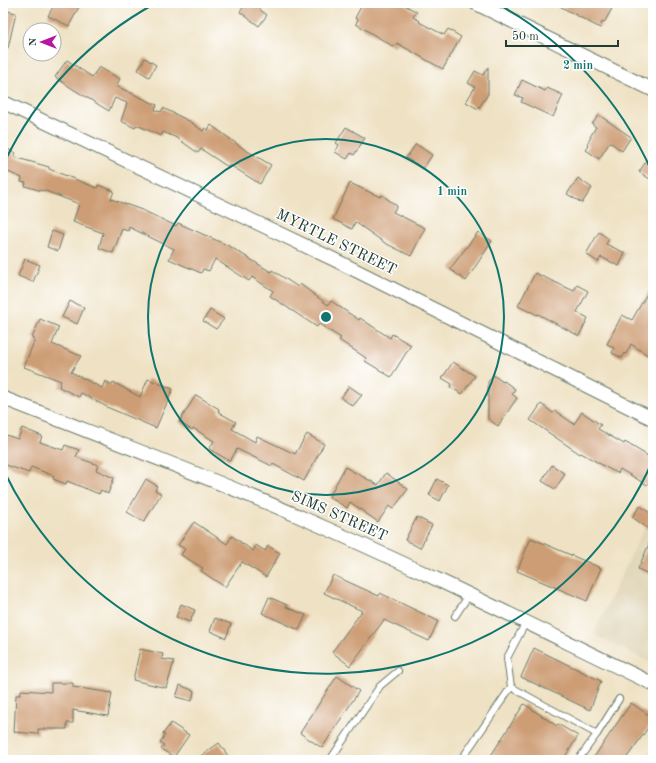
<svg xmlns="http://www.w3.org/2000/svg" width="656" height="763" font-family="'Old Standard TT',serif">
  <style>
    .built { fill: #dfd4b5 }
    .building { fill: #cd9d74 }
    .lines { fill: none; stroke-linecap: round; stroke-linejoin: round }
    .service-casing { stroke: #687766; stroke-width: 8 }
    .minor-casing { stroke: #687766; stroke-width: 15 }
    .service { stroke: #fff; stroke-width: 6 }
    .minor { stroke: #fff; stroke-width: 13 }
    .ring { fill: none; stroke: #0f766e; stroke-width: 2 }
    .labels { text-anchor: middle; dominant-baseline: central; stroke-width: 3; stroke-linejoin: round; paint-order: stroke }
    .street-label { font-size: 15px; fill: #1f3d34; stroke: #fff }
    .centre { fill: #0f766e; stroke: #fff; stroke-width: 2 }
    .ring-label { font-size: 12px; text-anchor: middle; font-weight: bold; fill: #0f766e; stroke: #fff; stroke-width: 3; stroke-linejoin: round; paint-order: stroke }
  </style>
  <rect width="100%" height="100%" fill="#fff"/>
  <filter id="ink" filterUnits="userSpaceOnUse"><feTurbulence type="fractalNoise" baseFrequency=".025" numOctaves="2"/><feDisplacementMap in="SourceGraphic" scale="8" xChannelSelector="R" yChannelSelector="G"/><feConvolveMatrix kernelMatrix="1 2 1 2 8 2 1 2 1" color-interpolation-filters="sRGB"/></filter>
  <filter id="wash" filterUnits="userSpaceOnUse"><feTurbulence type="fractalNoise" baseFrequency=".012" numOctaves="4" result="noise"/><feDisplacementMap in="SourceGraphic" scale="16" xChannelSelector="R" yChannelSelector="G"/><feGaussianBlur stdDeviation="0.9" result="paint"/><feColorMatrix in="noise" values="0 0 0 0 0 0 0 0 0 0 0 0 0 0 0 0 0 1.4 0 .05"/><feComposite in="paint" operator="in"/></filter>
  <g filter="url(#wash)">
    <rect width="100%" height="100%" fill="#efe2c4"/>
    <!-- built -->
    <g class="built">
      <path d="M653 514V664L593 634 645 527Z"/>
      <path d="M653 747V760H644Z"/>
    </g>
    <g id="blocks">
      <!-- building -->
      <g class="building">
        <path d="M55 3H81L69 26 48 16Z"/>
        <path d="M246 3H251L267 15 259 26 240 12Z"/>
        <path d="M363 3H401L417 12 413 17 420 21 419 22 444 35 448 29 461 37 443 69 430 62 397 43 394 47 356 24 358 19 355 18Z"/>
        <path d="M554 3H615L604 23 602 22 600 28Z"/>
        <path d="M3 10 16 13 8 48 3 47Z"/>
        <path d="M145 58 156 65 149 77 138 70Z"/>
        <path d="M67 60 92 77 99 67 120 79 116 86 157 105 155 110 161 112 163 108 189 121 203 131 205 128 208 130 211 125 244 149 271 165 260 184 230 165 228 167 201 149 198 153 177 138 163 132 161 136 137 125 135 128 121 121 127 103 115 98 109 111 73 89 55 77Z"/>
        <path d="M488 67V94L478 109 466 102 475 87 468 83 475 71 483 75Z"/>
        <path d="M522 80 545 91 547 88 563 95 553 117 521 102 523 98 515 95Z"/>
        <path d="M599 115 631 137 622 151 610 142 599 159 586 150 589 146 587 144 591 137H590L596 127 592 124Z"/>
        <path d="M346 127 365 138 354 155 351 153 347 159 335 152 339 145 336 143Z"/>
        <path d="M416 144 432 155 423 169 406 158Z"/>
        <path d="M3 147 16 153 14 157 49 167V169L97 188 98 185 114 191 111 199 142 210 176 226 178 223 229 246 271 272 272 270 298 287 300 284 328 305 331 301 359 320 360 318 390 338 392 334 411 345 391 377 365 361 366 358 339 340 341 338 319 324 317 327 270 296 273 291 252 277 249 281 215 259 209 271 203 269 201 273 169 259 174 249 129 227 128 231 122 229 113 253 99 248 103 233 73 222 79 204 43 190 42 191 25 186 26 183 21 182 22 178 8 172 3 183Z"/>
        <path d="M653 151V181L639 172Z"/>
        <path d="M578 178 592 188 582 203 567 194Z"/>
        <path d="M350 183 380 197 382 195 397 206 393 212 425 228 411 256 385 243 355 222 352 229 333 219Z"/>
        <path d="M52 231 63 235 58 251 47 247Z"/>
        <path d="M478 232 492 241 466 281 450 269Z"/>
        <path d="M599 232 609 239 606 244 625 253 619 266 601 257 598 262 586 254Z"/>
        <path d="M25 259 40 265 33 282 18 276Z"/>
        <path d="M535 273 574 291 577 285 588 291 577 312 588 318 579 336 538 314 537 315 530 311V312L518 306Z"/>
        <path d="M653 283V359L631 344 626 354 625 353 622 358 612 353 614 348 607 344 622 315 632 320Z"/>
        <path d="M70 301 84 308 77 324 62 317Z"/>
        <path d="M210 310 224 319 216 329 203 321Z"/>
        <path d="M40 319 59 327 52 344 81 356 71 372 102 388 105 381 112 385 113 382 140 397 148 379 173 389 156 428 109 408 81 393 79 397 59 387 61 381 24 367 35 339 32 338Z"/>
        <path d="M453 362 475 376 462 394 450 387 452 384 442 378Z"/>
        <path d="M493 375 503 382 504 381 515 389 512 394 517 398 498 426 488 419V382Z"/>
        <path d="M349 386 362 395 353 406 341 398Z"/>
        <path d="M196 395 219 409 218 412 236 422 232 429 255 442 257 436 295 454 307 434 324 444 304 481 273 464 272 466 237 449 230 461 209 449 214 441 193 428 192 430 179 422Z"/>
        <path d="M541 404 553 413 555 411 574 424 582 412 601 425 598 429 624 444 625 442 653 459V476L647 485 620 469 618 473 611 470 581 453 580 454 530 420Z"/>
        <path d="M22 428 42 436 40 442 63 450 65 445 79 450 76 457 98 465 96 470 114 478 108 494 101 490 99 494 67 481 66 484 53 479 54 476 31 467 29 473 3 464V434L18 439Z"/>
        <path d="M552 465 565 474 555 489 542 481Z"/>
        <path d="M345 467 378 485 386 473 408 489 393 509 389 506 378 522 350 502 347 508 329 497Z"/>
        <path d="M146 479 157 486 155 490 161 494 144 522 127 512Z"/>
        <path d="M437 479 448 485 440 501 429 495Z"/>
        <path d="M640 506 653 515V532L632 517Z"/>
        <path d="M417 517 432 525 420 548 405 540Z"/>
        <path d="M194 522 227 544 232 536 253 551 256 545 265 551 268 546 280 553 266 577 242 562 225 587 201 571 203 568 181 555 185 549 178 545Z"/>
        <path d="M653 535V576L638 569Z"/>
        <path d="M531 538 601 568 587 601 517 571Z"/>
        <path d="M333 575 379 596 380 593 438 621 429 641 384 620 350 666 332 652 362 611 324 593Z"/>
        <path d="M269 597 287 605 286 607 306 615 299 630 262 613Z"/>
        <path d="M181 604 195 610 190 622 176 617Z"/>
        <path d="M215 618 231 624 226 638 210 631Z"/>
        <path d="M534 648 601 681 590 710 521 677Z"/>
        <path d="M140 649 163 654 162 659 174 661 170 676 166 688 133 680Z"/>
        <path d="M337 676 359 691 322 748 300 733Z"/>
        <path d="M51 683H73V687L112 693 108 716 73 710V723H67V729H38V734L14 732 16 695H20L21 690 51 692Z"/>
        <path d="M180 685 194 691 192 701 176 697Z"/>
        <path d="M631 703 653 718V721L625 760H592Z"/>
        <path d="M524 704 557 726 558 724 578 736 563 760H488Z"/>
        <path d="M171 723 189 735 174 757 161 749 164 745 160 742 165 735 163 734Z"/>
        <path d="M219 743 231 760H195Z"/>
      </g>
    </g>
  </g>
  <g filter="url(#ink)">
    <use href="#blocks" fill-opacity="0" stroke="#687766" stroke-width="1"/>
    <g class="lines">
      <defs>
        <g id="service">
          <path d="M455 616 469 595"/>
          <path d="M511 687 597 734 578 760"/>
          <path d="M597 734 619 699"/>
          <path d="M330 760 380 686 398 671"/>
          <path d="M461 760 511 687 507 658 526 622"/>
        </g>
        <g id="minor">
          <path d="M475 3 653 90"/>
          <path d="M3 102 333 259 653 419"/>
          <path d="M3 398C104 438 205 475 305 519 422 570 537 628 653 684"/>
        </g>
      </defs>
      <!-- service casing -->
      <use href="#service" class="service-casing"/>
      <!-- minor casing -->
      <use href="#minor" class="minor-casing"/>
      <!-- service -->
      <use href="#service" class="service"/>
      <!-- minor -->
      <use href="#minor" class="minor"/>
    </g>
  </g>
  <!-- distance rings -->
  <g class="ring">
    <circle cx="326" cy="317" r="178"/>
    <path d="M652 462A357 357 0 0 1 4 471M4 163A357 357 0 0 1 156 3M496 3A357 357 0 0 1 652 172"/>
  </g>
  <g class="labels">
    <!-- street labels -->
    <g class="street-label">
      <text transform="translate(336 243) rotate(26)">MYRTLE STREET</text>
      <text transform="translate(339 517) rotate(24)">SIMS STREET</text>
    </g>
  </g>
  <circle cx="326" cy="317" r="6" class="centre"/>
  <g class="ring-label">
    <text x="578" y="69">2 min</text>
    <text x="452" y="195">1 min</text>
  </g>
  <!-- margin -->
  <rect width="656" height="763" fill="none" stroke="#fff" stroke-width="16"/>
  <!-- north arrow -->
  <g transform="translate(42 42) rotate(270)"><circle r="19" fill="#ffffff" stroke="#a5b1ae"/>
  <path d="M0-3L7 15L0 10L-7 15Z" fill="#b5179e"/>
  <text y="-6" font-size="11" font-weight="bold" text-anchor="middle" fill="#1f3d34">N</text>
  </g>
  <!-- scale -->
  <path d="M506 40v6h112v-6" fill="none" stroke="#1f3d34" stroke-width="2"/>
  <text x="512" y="40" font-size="12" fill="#1f3d34" stroke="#ffffff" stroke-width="3" paint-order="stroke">50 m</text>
</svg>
